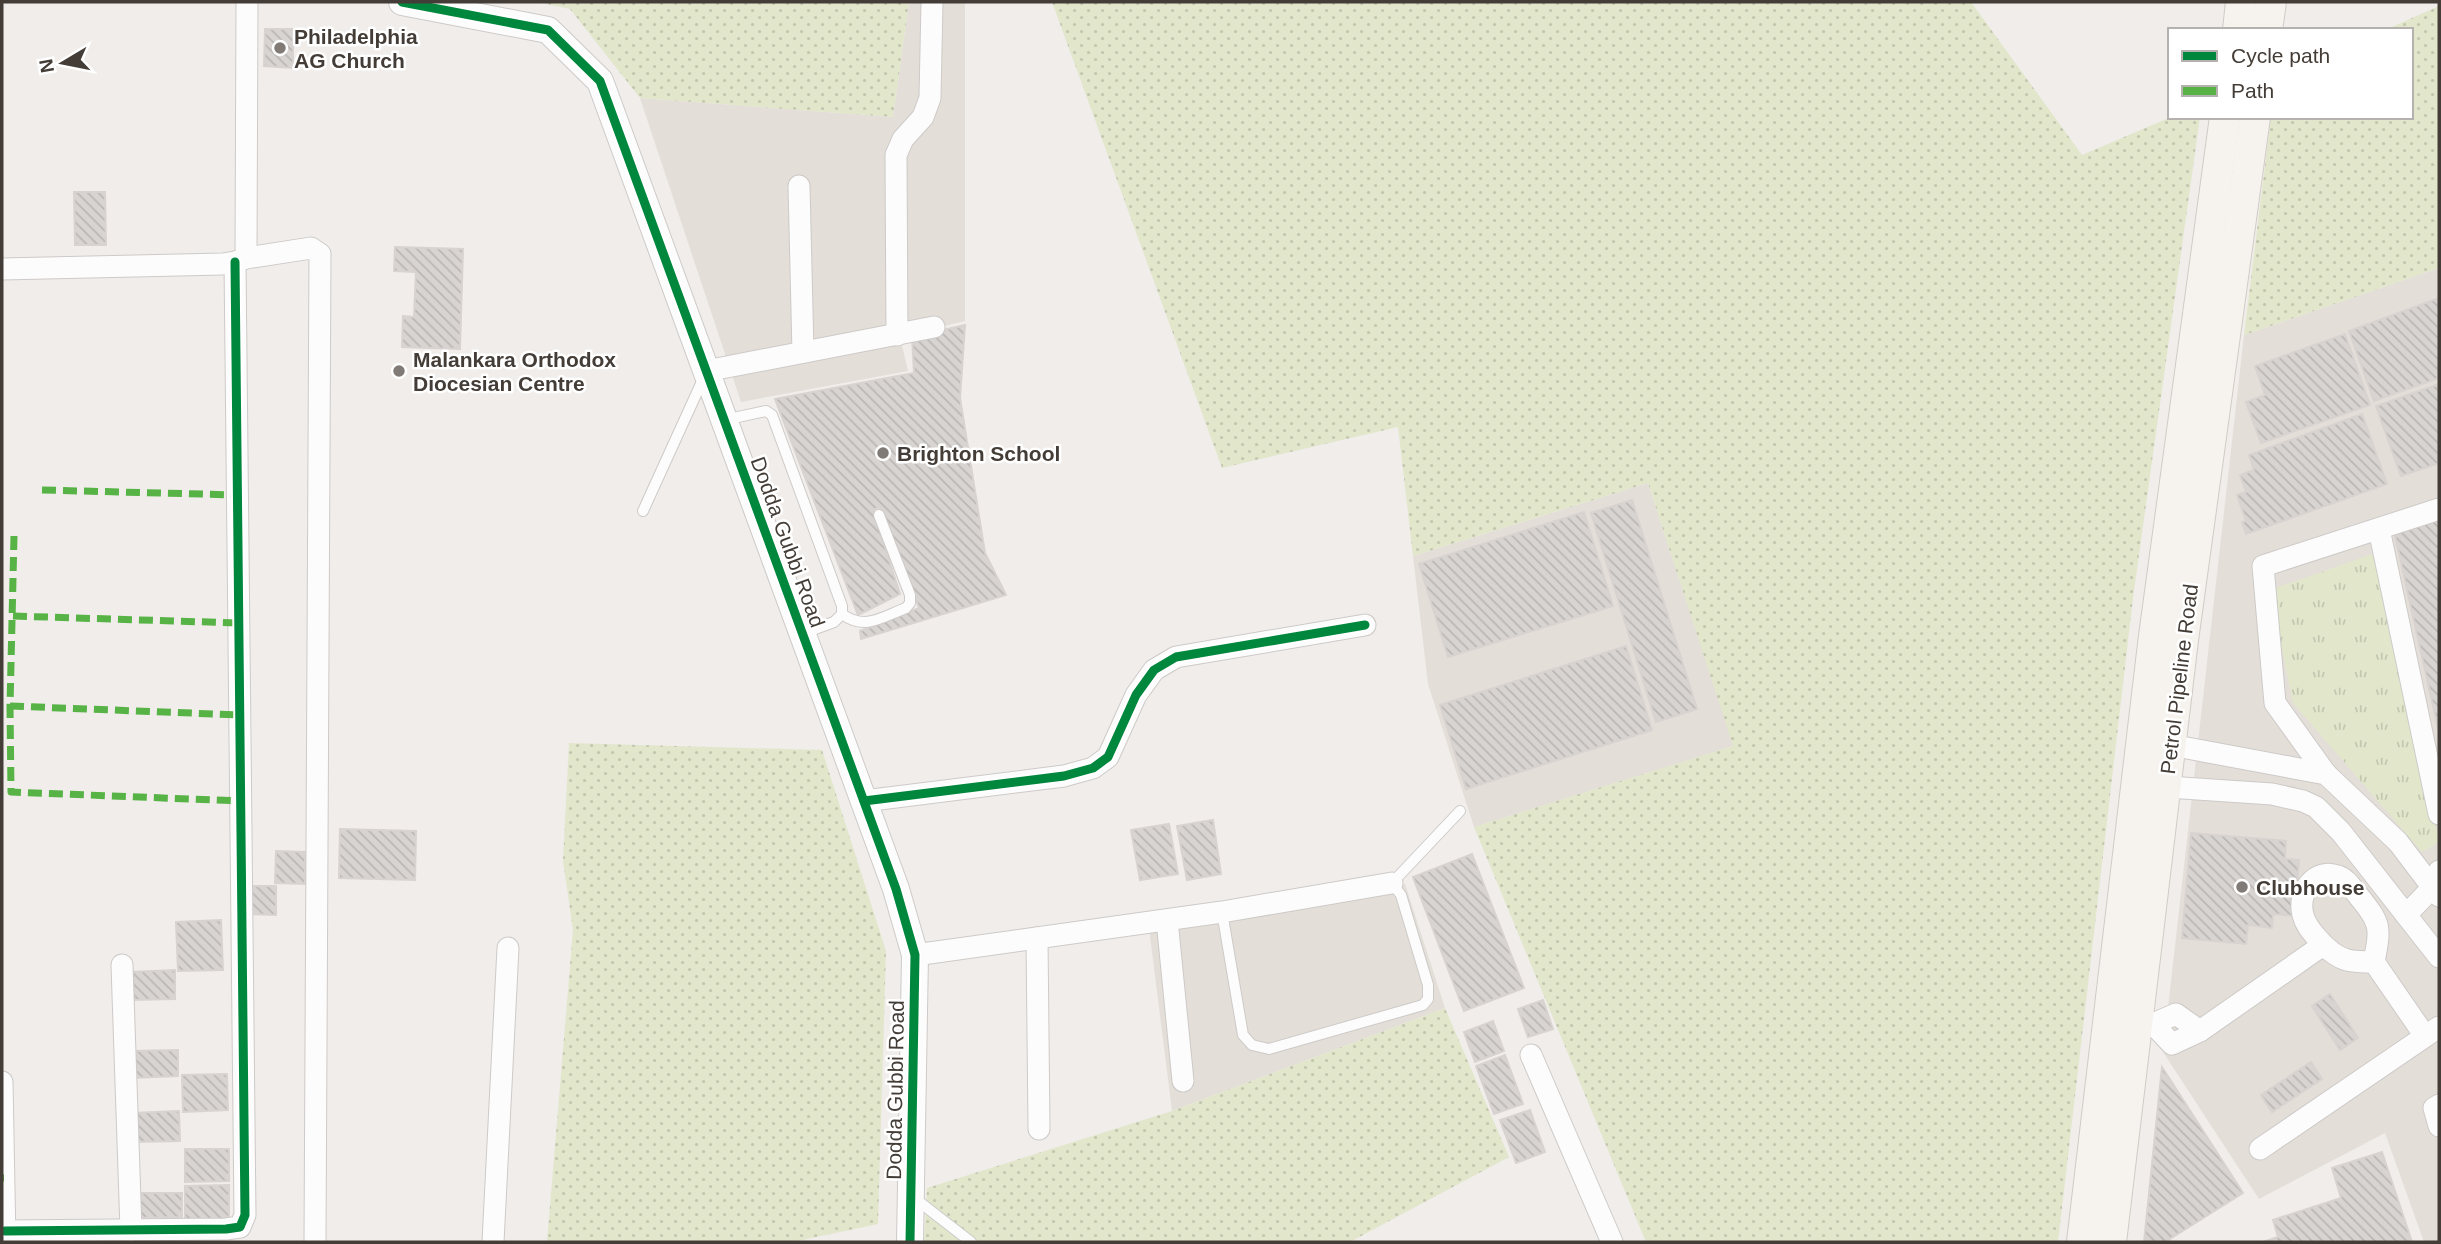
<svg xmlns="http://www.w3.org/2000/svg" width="2441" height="1244" font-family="Arial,sans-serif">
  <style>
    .residential { fill: #e3ded8 }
    .grass { fill: url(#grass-dots) }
    .park { fill: url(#park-tufts) }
    .building { fill: url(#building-back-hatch); stroke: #d8d3d0; stroke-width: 2 }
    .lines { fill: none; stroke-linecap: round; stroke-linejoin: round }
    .service-casing { stroke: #cdcac8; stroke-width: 12 }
    .minor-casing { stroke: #cdcac8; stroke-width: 23 }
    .tertiary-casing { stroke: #cdcac8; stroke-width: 28 }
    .secondary-casing { stroke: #d1cbc5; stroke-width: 32 }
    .service { stroke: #fdfcfc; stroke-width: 10 }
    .minor { stroke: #fdfcfc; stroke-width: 21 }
    .tertiary { stroke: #fdfcfc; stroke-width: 26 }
    .secondary { stroke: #f6f3ef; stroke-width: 30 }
    .quiet { stroke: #57b346; stroke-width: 7; stroke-dasharray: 14 7; stroke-linecap: butt }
    .cycleway-casing { stroke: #fff; stroke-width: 13 }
    .cycleway { stroke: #00873e; stroke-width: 9 }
    .poi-dot { fill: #807b76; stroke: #fff; stroke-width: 2.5 }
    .labels { text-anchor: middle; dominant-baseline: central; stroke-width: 5; stroke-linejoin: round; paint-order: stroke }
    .poi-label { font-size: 21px; font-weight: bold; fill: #443d37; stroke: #fff; text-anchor: start }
    .street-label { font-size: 21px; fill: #443d37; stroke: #fff }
  </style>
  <defs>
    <pattern id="grass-dots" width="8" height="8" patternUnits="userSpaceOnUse" patternTransform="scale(1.75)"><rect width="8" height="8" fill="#e2e7cc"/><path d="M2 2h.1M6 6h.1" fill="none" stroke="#c3c7b0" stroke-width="1.8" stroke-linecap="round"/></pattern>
    <pattern id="park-tufts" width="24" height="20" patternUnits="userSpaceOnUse" patternTransform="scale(1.75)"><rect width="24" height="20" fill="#e2e7cc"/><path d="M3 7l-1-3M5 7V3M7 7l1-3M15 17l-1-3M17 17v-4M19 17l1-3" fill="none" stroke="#c3c7b0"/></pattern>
    <pattern id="building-back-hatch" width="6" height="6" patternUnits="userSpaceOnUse" patternTransform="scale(1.75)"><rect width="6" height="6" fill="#d8d4d1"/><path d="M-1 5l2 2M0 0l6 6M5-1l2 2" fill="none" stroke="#bbb7b4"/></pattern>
  </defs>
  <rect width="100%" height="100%" fill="#f0edea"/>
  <!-- residential -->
  <g class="residential">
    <path d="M909 2H965V321L900 337 908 371 741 402 640 98 893 117Z"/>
    <path d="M2439 268V1242H2424L2385 1133 2259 1199 2163 1052 2244 335Z"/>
    <path d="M1648 483 1734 746 1474 827 1428 684 1413 556Z"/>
    <path d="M1405 884 1445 1008 1172 1111 1149 928Z"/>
  </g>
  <!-- grass -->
  <g class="grass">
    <path d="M537 2H909L893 117 640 98 570 9Z"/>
    <path d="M1052 2H1971L2082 155 2171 117H2200L2133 598 2058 1242H1646L1474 827 1733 746 1648 483 1413 556 1398 427 1222 468Z"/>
    <path d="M2439 6V268L2244 335 2271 117H2411V30H2385Z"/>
    <path d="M569 743 822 750 886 951 878 1224 793 1242H547L573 930 563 861Z"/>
    <path d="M1445 1008 1509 1157 1350 1242H924L927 1188 1172 1111Z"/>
  </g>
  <!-- park -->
  <path class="park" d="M2381 551 2439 842 2422 852 2293 703 2270 590Z"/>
  <!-- building -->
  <g class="building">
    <path d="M265 29H293V68L264 66Z"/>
    <path d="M74 192H105L106 245H75Z"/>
    <path d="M395 247 463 249 460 349 402 347 403 316 414 317 416 272 394 271Z"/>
    <path d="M2439 298V378L2374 401 2349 331Z"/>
    <path d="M965 325 960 398 985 553 1006 595 861 639 860 631 919 608 880 507 873 510 900 594 858 615 775 399 914 373 912 337Z"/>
    <path d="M2345 334 2370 405 2261 443 2246 402 2265 395 2255 366Z"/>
    <path d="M2439 384V463L2401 476 2376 406Z"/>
    <path d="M2362 414 2387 484 2246 534 2242 522 2246 521 2237 495 2246 492 2240 475 2254 470 2249 455Z"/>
    <path d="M1632 500 1697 709 1656 722 1591 513Z"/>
    <path d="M1584 512 1613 606 1448 657 1419 564Z"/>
    <path d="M2439 520V733L2394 531Z"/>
    <path d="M1626 646 1652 730 1466 789 1440 705Z"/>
    <path d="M1213 820 1221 874 1187 880 1177 826Z"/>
    <path d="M1169 824 1178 874 1140 880 1131 830Z"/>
    <path d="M340 829 416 831 415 880 339 878Z"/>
    <path d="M2191 833 2286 841 2285 859 2299 860 2295 916 2273 914 2272 928 2248 925 2246 944 2182 938Z"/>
    <path d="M276 851 305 852V884L275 883Z"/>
    <path d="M1472 854 1524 988 1464 1011 1413 877Z"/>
    <path d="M246 886H276V915L246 914Z"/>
    <path d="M221 920 223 970 178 971 176 922Z"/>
    <path d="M175 970V999L132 1000 131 972Z"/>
    <path d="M2330 994 2358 1038 2340 1050 2312 1006Z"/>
    <path d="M1543 1000 1553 1029 1528 1037 1518 1009Z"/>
    <path d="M1493 1021 1504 1051 1475 1062 1464 1032Z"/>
    <path d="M178 1050V1076L132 1078 131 1051Z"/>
    <path d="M1505 1055 1523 1104 1494 1114 1476 1066Z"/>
    <path d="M2311 1062 2322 1079 2272 1112 2261 1095Z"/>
    <path d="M2162 1067 2243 1193 2165 1242H2144Z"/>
    <path d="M227 1074 228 1110 183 1112 182 1075Z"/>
    <path d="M1530 1110 1545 1152 1516 1163 1500 1120Z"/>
    <path d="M179 1111 180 1141 133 1142 132 1113Z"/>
    <path d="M185 1149H229V1181L185 1182Z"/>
    <path d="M2382 1152 2412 1242H2263L2278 1237 2273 1220 2341 1198 2332 1168Z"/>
    <path d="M229 1185V1219H185V1186Z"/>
    <path d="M134 1193H182V1217L134 1218Z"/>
  </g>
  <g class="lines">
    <defs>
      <g id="service">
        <path d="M724 420 766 411 772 415 842 606V614L834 622 804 633"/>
        <path d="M643 511 704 377"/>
        <path d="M842 614C865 631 882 617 906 608L910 603V595L879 515"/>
        <path d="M1222 912 1243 1035 1252 1045 1269 1049 1423 1005 1428 999V985L1401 895 1392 883 1460 811"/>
        <path d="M913 1197 971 1242"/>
      </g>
      <g id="minor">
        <path d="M799 186 803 352"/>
        <path d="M246 258 311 248 320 254 315 1242"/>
        <path d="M2 269 223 264 235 262 246 258 247 2"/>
        <path d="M897 335 896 155 903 139 923 117 930 98 932 2"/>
        <path d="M706 371 934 327"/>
        <path d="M2379 529 2439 814"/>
        <path d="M2158 745H2171L2326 774 2398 842 2439 896"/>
        <path d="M2326 774 2275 703 2263 566 2439 509"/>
        <path d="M2153 786 2272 794 2303 801 2316 807 2341 832 2439 957"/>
        <path d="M864 801 1064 776 1093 768 1108 757 1136 695 1154 670 1176 657 1365 625"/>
        <path d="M2406 915 2433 887 2439 871"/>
        <path d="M1167 920 1183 1081"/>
        <path d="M1037 938 1039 1129"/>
        <path d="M915 955 1222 912 1392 883"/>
        <path d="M2374 962C2365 962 2355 962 2347 960 2336 957 2324 946 2317 938 2311 931 2305 924 2303 915 2297 893 2314 867 2338 876 2347 879 2351 887 2357 894 2381 924 2381 925 2374 962L2425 1036"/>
        <path d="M122 965 131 1230"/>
        <path d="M2140 1022 2153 1024 2176 1014 2200 1031"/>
        <path d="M2153 1024 2172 1044 2200 1031 2323 945"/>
        <path d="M1531 1055 1612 1242"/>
        <path d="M2 1082 5 1242"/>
        <path d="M2439 1105 2434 1108 2439 1126"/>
        <path d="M2260 1149 2439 1027"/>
        <path d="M5 1231 226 1229 240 1227 245 1215 235 262"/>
        <path d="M493 1242 508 948"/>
      </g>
      <path id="tertiary" d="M402 2 548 30 600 81 896 889 915 955 910 1242"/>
      <g id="secondary">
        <path d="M2238 30 2241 2"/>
        <path d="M2267 30 2271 2"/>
        <path d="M2082 1242 2154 636 2225 117"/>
        <path d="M2111 1242 2183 640 2255 117"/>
      </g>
    </defs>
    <!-- service casing -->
    <use href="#service" class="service-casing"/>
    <!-- minor casing -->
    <use href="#minor" class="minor-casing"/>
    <!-- tertiary casing -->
    <use href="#tertiary" class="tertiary-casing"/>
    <!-- secondary casing -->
    <use href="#secondary" class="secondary-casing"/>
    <!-- service -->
    <use href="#service" class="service"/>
    <!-- minor -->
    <use href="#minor" class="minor"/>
    <!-- tertiary -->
    <use href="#tertiary" class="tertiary"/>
    <!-- secondary -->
    <use href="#secondary" class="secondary"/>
    <!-- quiet -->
    <g class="quiet">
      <path d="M42 490 238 495"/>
      <path d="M14 536 10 706 11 792 241 801"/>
      <path d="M13 616 239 623"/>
      <path d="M10 706 240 715"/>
      <path d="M2 1178H4"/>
    </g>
    <defs>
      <g id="cycleway">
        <path d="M402 2 548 30 600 81 896 889 915 955 910 1242"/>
        <path d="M864 801 1064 776 1093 768 1108 757 1136 695 1154 670 1176 657 1365 625"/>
        <path d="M5 1231 226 1229 240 1227 245 1215 235 262"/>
      </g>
    </defs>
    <!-- cycleway casing -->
    <use href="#cycleway" class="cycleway-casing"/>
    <!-- cycleway -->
    <use href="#cycleway" class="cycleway"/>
  </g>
  <!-- markers -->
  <g class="poi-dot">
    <circle cx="280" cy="48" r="7"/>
    <circle cx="399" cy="371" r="7"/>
    <circle cx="883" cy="453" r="7"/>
    <circle cx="2242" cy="887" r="7"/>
  </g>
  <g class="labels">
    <!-- poi labels -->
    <g class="poi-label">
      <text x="294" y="36">Philadelphia<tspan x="294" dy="24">AG Church</tspan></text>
      <text x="413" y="359">Malankara Orthodox<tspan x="413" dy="24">Diocesian Centre</tspan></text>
      <text x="897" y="453">Brighton School</text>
      <text x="2256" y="887">Clubhouse</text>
    </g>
    <!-- street labels -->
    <g class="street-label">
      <text transform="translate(788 542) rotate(70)">Dodda Gubbi Road</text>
      <text transform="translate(2179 679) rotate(-83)">Petrol Pipeline Road</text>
      <text transform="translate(895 1090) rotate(-89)">Dodda Gubbi Road</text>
    </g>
  </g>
  <!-- border -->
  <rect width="2441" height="1244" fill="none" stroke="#443d37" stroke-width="7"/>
  <!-- legend -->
  <rect x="2168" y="28" width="245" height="91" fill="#ffffff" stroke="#b4b1af" stroke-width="2"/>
  <rect x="2182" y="51" width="35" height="10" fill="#00873e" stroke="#b4b1af" stroke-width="2"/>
  <text x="2231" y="63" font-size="21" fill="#443d37">Cycle path</text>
  <rect x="2182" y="86" width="35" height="10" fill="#57b346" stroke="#b4b1af" stroke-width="2"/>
  <text x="2231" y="98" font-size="21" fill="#443d37">Path</text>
  <!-- north arrow -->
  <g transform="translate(63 63) rotate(260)" stroke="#ffffff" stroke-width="5" paint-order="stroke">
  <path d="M0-5L12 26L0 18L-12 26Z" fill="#443d37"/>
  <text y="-10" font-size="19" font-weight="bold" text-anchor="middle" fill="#443d37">N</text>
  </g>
</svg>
